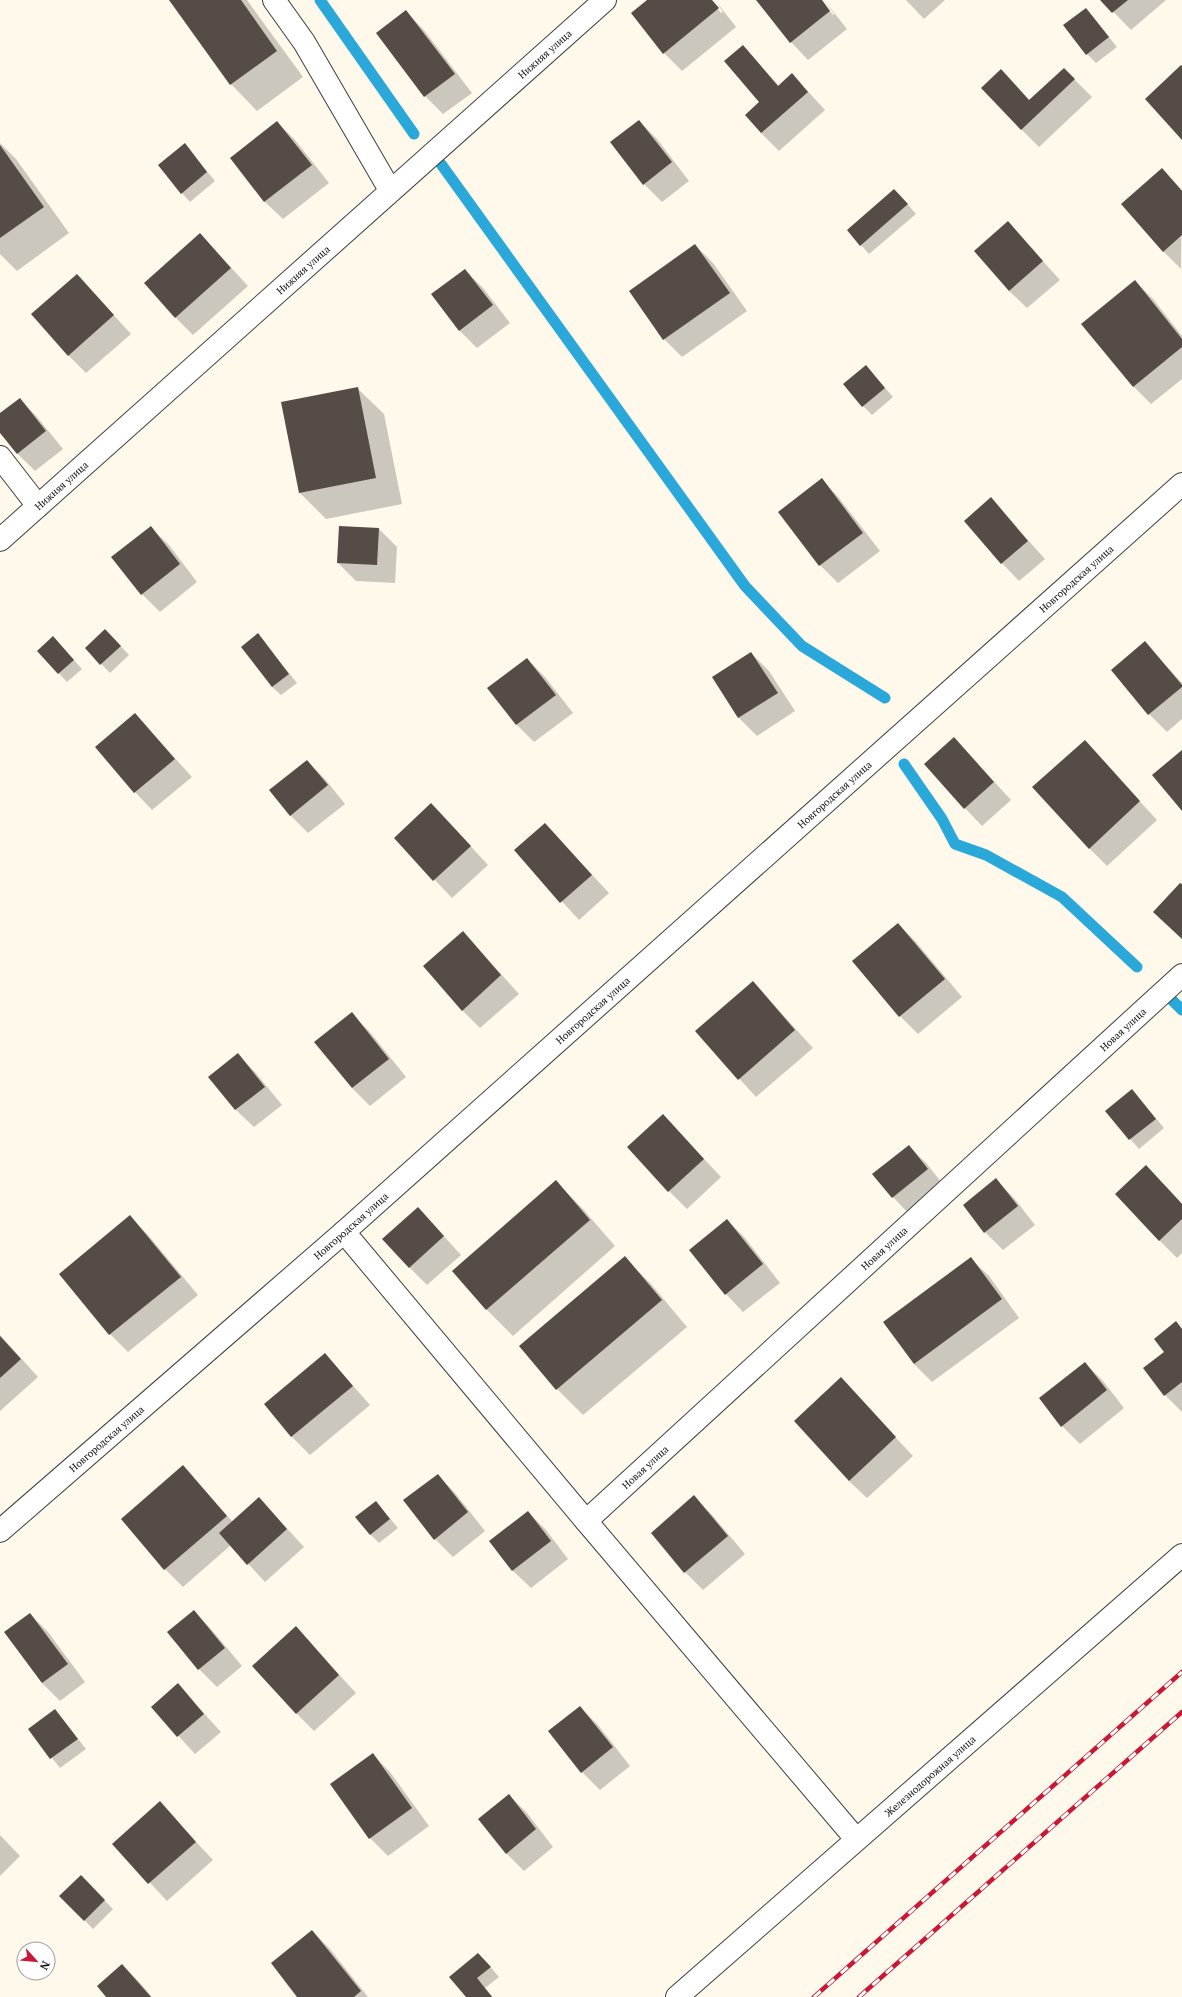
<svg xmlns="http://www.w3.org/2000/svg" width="1182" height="1997" font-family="'PT Serif',serif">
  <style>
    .shadow { fill: #0003 }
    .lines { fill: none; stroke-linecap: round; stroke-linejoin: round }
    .stream { stroke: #2aa8d9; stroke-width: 11 }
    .building { fill: #554b47 }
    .minor-casing { stroke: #3f3f3f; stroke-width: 24 }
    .minor { stroke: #fff; stroke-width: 22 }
    .rail-casing { stroke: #c81835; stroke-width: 4.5 }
    .rail { stroke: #fff; stroke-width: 3; stroke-dasharray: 9; stroke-linecap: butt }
    .labels { text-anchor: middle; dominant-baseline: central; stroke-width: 4; stroke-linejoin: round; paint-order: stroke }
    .street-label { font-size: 10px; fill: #0c0c0c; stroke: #fff }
  </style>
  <rect width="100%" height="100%" fill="#fff9eb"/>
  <!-- shadow -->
  <g class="shadow">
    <path d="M170 0H247L303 77 257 111 231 84Z"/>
    <path d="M649 0H711L721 13 723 12 715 0 736 27 682 71 664 53Z"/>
    <path d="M757 0H821L833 15 834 14 824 0 847 29 808 60 791 42Z"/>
    <path d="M906 0H945L924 19Z"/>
    <path d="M1102 0H1166L1131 30Z"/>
    <path d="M1086 9 1117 47 1096 63 1087 54Z"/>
    <path d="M406 12 423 29 472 93 443 114 425 96 377 33Z"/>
    <path d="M743 46 779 86 792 74 825 110 779 151 761 133V102Z"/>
    <path d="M1064 69 1092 97 1039 147 1021 129 1018 89 1030 101Z"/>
    <path d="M639 121 657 139 689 181 662 202 644 184Z"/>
    <path d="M277 122 295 140 329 183 283 219 265 202 231 158Z"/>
    <path d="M0 143 16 159 69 233 17 271 0 254Z"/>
    <path d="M185 145 215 181 190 202 182 193Z"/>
    <path d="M1162 169 1182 190 1181 269 1163 251Z"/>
    <path d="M903 199 916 214 869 254 861 245Z"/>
    <path d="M1008 223 1060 280 1027 308 1009 291Z"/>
    <path d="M200 234 248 286 193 335 175 317Z"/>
    <path d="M695 245 713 263 747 311 682 357 664 339 630 291Z"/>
    <path d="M465 270 483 288 510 323 477 348 459 330Z"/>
    <path d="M77 275 131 334 86 373 68 355Z"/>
    <path d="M1135 281 1153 299 1182 336V379L1151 404 1133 386Z"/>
    <path d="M866 366 893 397 872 415 863 406Z"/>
    <path d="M357 388 384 414 402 504 326 519 300 493 282 403Z"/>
    <path d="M20 399 37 417 63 449 35 471 18 454 0 432V415Z"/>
    <path d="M822 480 839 498 880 551 838 583 820 565 779 512Z"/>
    <path d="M991 499 1045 559 1019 581 1002 563Z"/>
    <path d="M151 528 169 545 197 582 160 612 142 594 112 557Z"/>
    <path d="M379 529 397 547 395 583 356 581 338 563Z"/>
    <path d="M258 635 297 683 281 695 272 687Z"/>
    <path d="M114 639 129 655 110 673 86 648Z"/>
    <path d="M1145 643 1182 683V719L1167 732 1149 714Z"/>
    <path d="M62 647 82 669 67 682 38 651Z"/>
    <path d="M751 653 769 671 795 711 757 736 739 718 713 678Z"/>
    <path d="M527 659 545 677 573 713 534 742 517 725 489 688Z"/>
    <path d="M135 714 192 777 152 810 135 792 96 747Z"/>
    <path d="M954 738 1011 800 982 826 965 808Z"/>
    <path d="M1084 741 1157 820 1107 866 1089 848Z"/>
    <path d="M307 761 325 779 345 804 308 833 290 815Z"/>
    <path d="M449 823 488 865 452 898 395 838Z"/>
    <path d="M545 824 609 893 579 920 515 850Z"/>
    <path d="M898 924 916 942 962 997 918 1034 900 1016 853 961Z"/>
    <path d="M463 932 519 994 480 1028 462 1010Z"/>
    <path d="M753 982 813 1048 756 1097 696 1031Z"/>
    <path d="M351 1014 369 1031 406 1077 370 1106 352 1088Z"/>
    <path d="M238 1055 255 1072 282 1105 254 1127 236 1110 210 1077Z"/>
    <path d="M1132 1090 1164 1128 1139 1149 1106 1111Z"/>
    <path d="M663 1115 721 1177 687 1209 669 1191Z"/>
    <path d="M909 1146 927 1164 945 1187 910 1215 893 1197Z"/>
    <path d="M996 1180 1014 1198 1035 1225 1003 1250 985 1232Z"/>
    <path d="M556 1182 582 1208 615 1246 513 1336 487 1310 453 1271Z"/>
    <path d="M1164 1184 1182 1204V1253L1177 1258 1159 1240Z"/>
    <path d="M418 1208 461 1255 427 1285 409 1267Z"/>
    <path d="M130 1217 148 1235 198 1295 128 1352 110 1334 61 1274Z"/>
    <path d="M727 1220 745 1238 780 1283 743 1312 726 1294Z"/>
    <path d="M625 1258 651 1284 687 1327 583 1415 557 1389Z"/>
    <path d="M971 1259 989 1276 1019 1318 932 1382 914 1364Z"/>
    <path d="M1176 1323 1182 1329V1412L1165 1395Z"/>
    <path d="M0 1335 38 1377 0 1411Z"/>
    <path d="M325 1354 370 1405 310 1455 292 1437 265 1404Z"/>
    <path d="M1085 1363 1103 1381 1124 1408 1080 1444 1062 1426Z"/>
    <path d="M841 1379 913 1456 867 1498 849 1481Z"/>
    <path d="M183 1467 233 1522 259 1498 304 1547 265 1582 231 1545 183 1587 165 1569 122 1519Z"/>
    <path d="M438 1475 455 1493 485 1531 453 1557 435 1539Z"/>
    <path d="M694 1497 712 1515 745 1554 703 1590 685 1572Z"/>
    <path d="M376 1502 398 1528 379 1543 370 1534Z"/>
    <path d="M528 1512 546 1530 568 1559 531 1588 513 1571 490 1542Z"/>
    <path d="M194 1611 211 1629 242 1666 217 1687 199 1669 168 1632Z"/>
    <path d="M30 1614 48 1632 85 1682 60 1701 42 1683 5 1632Z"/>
    <path d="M296 1628 356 1693 314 1731 296 1713Z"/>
    <path d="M178 1685 221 1732 195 1754 152 1707Z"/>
    <path d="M580 1707 598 1725 630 1766 600 1790 582 1772Z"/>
    <path d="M55 1710 86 1749 60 1768 29 1729Z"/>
    <path d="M373 1755 390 1772 429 1826 388 1856 370 1838 331 1784Z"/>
    <path d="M509 1795 527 1813 553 1847 524 1871 506 1853Z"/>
    <path d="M160 1803 213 1860 167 1901 114 1844Z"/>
    <path d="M0 1835 20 1856 0 1876Z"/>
    <path d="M81 1876 113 1909 93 1929 61 1896Z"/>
    <path d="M312 1931 330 1949 368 1997H299Z"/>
    <path d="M487 1963 499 1977 485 1988 493 1997H467L451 1977Z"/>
    <path d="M122 1965 140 1983 152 1997H108Z"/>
  </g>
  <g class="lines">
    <!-- stream -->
    <g class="stream">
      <path d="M320 0 414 134"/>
      <path d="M441 164 745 586 802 646 885 698"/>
      <path d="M904 764 942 819 955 844 986 855 1062 897 1137 967"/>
      <path d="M1171 999 1182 1010"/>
    </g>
  </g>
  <!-- building -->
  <g class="building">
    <path d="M169 0H241L277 51 230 85Z"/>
    <path d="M647 0H712L719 8 663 54 631 13Z"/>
    <path d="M756 0H822L830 11 790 43Z"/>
    <path d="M1100 0H1128L1112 13Z"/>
    <path d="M1086 8 1109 37 1086 55 1063 25Z"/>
    <path d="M406 10 455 74 424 97 376 33Z"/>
    <path d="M743 45 778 86 792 73 808 92 761 133 745 115 759 102 724 61Z"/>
    <path d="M1181 65 1182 66V140L1145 99Z"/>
    <path d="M1064 68 1075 79 1021 130 981 88 1001 69 1029 100Z"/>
    <path d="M639 120 672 162 643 185 610 142Z"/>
    <path d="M277 121 312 165 264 202 230 158Z"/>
    <path d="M185 143 207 172 181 194 158 165Z"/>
    <path d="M0 145 44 207 0 238Z"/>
    <path d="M1162 168 1182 191V235L1163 252 1121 204Z"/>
    <path d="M894 189 908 204 860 246 847 230Z"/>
    <path d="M1008 221 1043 261 1009 291 974 251Z"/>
    <path d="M200 233 231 268 175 318 144 283Z"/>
    <path d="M695 244 730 293 663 340 629 291Z"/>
    <path d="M465 269 493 305 459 331 431 294Z"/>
    <path d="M77 274 114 315 68 356 31 314Z"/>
    <path d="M1135 280 1182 339V347L1133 387 1081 324Z"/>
    <path d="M866 365 885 388 862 407 843 384Z"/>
    <path d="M358 387 376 478 299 493 281 402Z"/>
    <path d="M20 398 46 431 17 454 0 433V413Z"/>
    <path d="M822 478 863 533 819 566 778 512Z"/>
    <path d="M991 497 1028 541 1001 564 964 521Z"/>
    <path d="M151 526 180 564 141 595 111 557Z"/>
    <path d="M339 526 379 528 377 565 337 563Z"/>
    <path d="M105 629 121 646 100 665 85 648Z"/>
    <path d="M258 633 289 674 272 687 241 647Z"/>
    <path d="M53 636 74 660 58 674 37 651Z"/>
    <path d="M1145 641 1182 685V687L1148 715 1111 670Z"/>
    <path d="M751 652 778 693 738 718 712 677Z"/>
    <path d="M527 658 556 695 516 725 487 688Z"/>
    <path d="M135 713 175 759 134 793 95 747Z"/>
    <path d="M954 737 994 782 964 809 924 764Z"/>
    <path d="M1085 740 1140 801 1089 849 1032 787Z"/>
    <path d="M1182 750V811L1152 775Z"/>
    <path d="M307 760 328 785 290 816 269 790Z"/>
    <path d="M431 803 471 846 433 881 394 838Z"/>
    <path d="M545 823 592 875 560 903 514 850Z"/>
    <path d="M1180 883 1182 884V939L1153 912Z"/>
    <path d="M898 923 945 979 899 1017 852 961Z"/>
    <path d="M463 931 501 975 462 1011 423 966Z"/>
    <path d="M753 981 795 1030 738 1080 695 1031Z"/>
    <path d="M352 1012 389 1059 352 1088 314 1042Z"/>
    <path d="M238 1053 265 1087 235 1110 208 1077Z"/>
    <path d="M1132 1089 1156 1119 1129 1140 1105 1111Z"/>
    <path d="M663 1114 704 1159 668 1192 627 1147Z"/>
    <path d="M909 1145 928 1169 892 1198 872 1174Z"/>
    <path d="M1146 1165 1182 1204V1219L1159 1241 1115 1194Z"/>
    <path d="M996 1178 1018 1206 984 1233 963 1205Z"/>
    <path d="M556 1180 590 1220 486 1310 452 1271Z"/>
    <path d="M418 1207 444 1236 409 1268 382 1239Z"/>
    <path d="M130 1215 181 1277 109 1335 59 1274Z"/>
    <path d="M727 1219 763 1264 725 1295 689 1250Z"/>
    <path d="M625 1256 662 1300 556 1390 519 1346Z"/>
    <path d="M971 1257 1002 1299 914 1364 883 1322Z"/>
    <path d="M1176 1321 1182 1329V1382L1164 1396 1143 1368 1164 1352 1154 1339Z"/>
    <path d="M0 1336 21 1359 0 1378Z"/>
    <path d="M325 1353 353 1386 291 1437 264 1404Z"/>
    <path d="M1085 1362 1107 1390 1061 1427 1039 1398Z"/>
    <path d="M841 1377 896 1437 849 1481 794 1421Z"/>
    <path d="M183 1465 227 1516 164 1570 121 1519Z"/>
    <path d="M438 1474 468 1512 434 1540 403 1500Z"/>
    <path d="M694 1495 728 1536 684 1573 651 1533Z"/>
    <path d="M259 1497 287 1529 247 1565 219 1533Z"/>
    <path d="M376 1501 390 1519 370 1535 355 1517Z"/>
    <path d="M528 1511 551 1541 512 1571 489 1541Z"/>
    <path d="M194 1610 225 1648 198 1670 167 1632Z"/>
    <path d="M30 1613 68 1664 42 1683 4 1632Z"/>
    <path d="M296 1626 339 1675 296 1714 252 1666Z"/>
    <path d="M178 1683 204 1714 177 1737 151 1707Z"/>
    <path d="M580 1706 613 1747 581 1773 548 1731Z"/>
    <path d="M55 1709 78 1739 50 1759 28 1729Z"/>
    <path d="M373 1753 412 1808 369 1839 330 1784Z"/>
    <path d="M509 1794 536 1829 506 1854 478 1819Z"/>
    <path d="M160 1801 196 1842 148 1884 112 1844Z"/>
    <path d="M81 1875 105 1900 84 1921 59 1896Z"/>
    <path d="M312 1930 361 1991 354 1997H297L271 1963Z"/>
    <path d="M478 1953 491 1967 477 1978 492 1997H466L449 1977Z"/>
    <path d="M122 1964 151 1997H106L97 1986Z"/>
  </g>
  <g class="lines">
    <defs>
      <g id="minor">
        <path d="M274 0 304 42 390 190"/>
        <path d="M0 457 38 506"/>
        <path id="s1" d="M0 540 605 0"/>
        <path d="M344 1232 586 1521 856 1839"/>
        <path id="s2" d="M586 1521 1182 975"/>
        <path id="s3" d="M0 1531 344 1232 1182 484"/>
        <path id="s4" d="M677 1997 1182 1555"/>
      </g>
    </defs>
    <!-- minor casing -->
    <use href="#minor" class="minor-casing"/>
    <!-- minor -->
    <use href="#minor" class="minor"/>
    <defs>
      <g id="rail">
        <path d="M814 1997 1182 1672"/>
        <path d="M859 1997 1182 1712"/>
      </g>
    </defs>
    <!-- rail casing -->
    <use href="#rail" class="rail-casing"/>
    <!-- rail -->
    <use href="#rail" class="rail"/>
  </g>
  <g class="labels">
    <!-- street labels -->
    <g class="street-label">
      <text stroke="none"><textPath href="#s1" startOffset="730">Нижняя улица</textPath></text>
      <text stroke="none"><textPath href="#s1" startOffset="406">Нижняя улица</textPath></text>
      <text stroke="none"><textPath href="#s1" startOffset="82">Нижняя улица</textPath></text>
      <text stroke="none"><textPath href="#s3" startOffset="1437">Новгородская улица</textPath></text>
      <text stroke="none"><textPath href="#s3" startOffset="1113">Новгородская улица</textPath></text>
      <text stroke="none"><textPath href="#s3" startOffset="789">Новгородская улица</textPath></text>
      <text stroke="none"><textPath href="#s2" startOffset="728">Новая улица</textPath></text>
      <text stroke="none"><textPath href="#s3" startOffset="465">Новгородская улица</textPath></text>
      <text stroke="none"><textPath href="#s2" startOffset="404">Новая улица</textPath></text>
      <text stroke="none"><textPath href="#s3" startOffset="141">Новгородская улица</textPath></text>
      <text stroke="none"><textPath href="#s2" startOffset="80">Новая улица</textPath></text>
      <text stroke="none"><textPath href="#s4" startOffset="336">Железнодорожная улица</textPath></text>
    </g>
  </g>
  <!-- north arrow -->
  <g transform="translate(36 1961) rotate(117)"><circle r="19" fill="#ffffff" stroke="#9e9e9e"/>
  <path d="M0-3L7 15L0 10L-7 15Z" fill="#c81835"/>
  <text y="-6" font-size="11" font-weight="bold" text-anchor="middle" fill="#0c0c0c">N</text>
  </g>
</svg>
